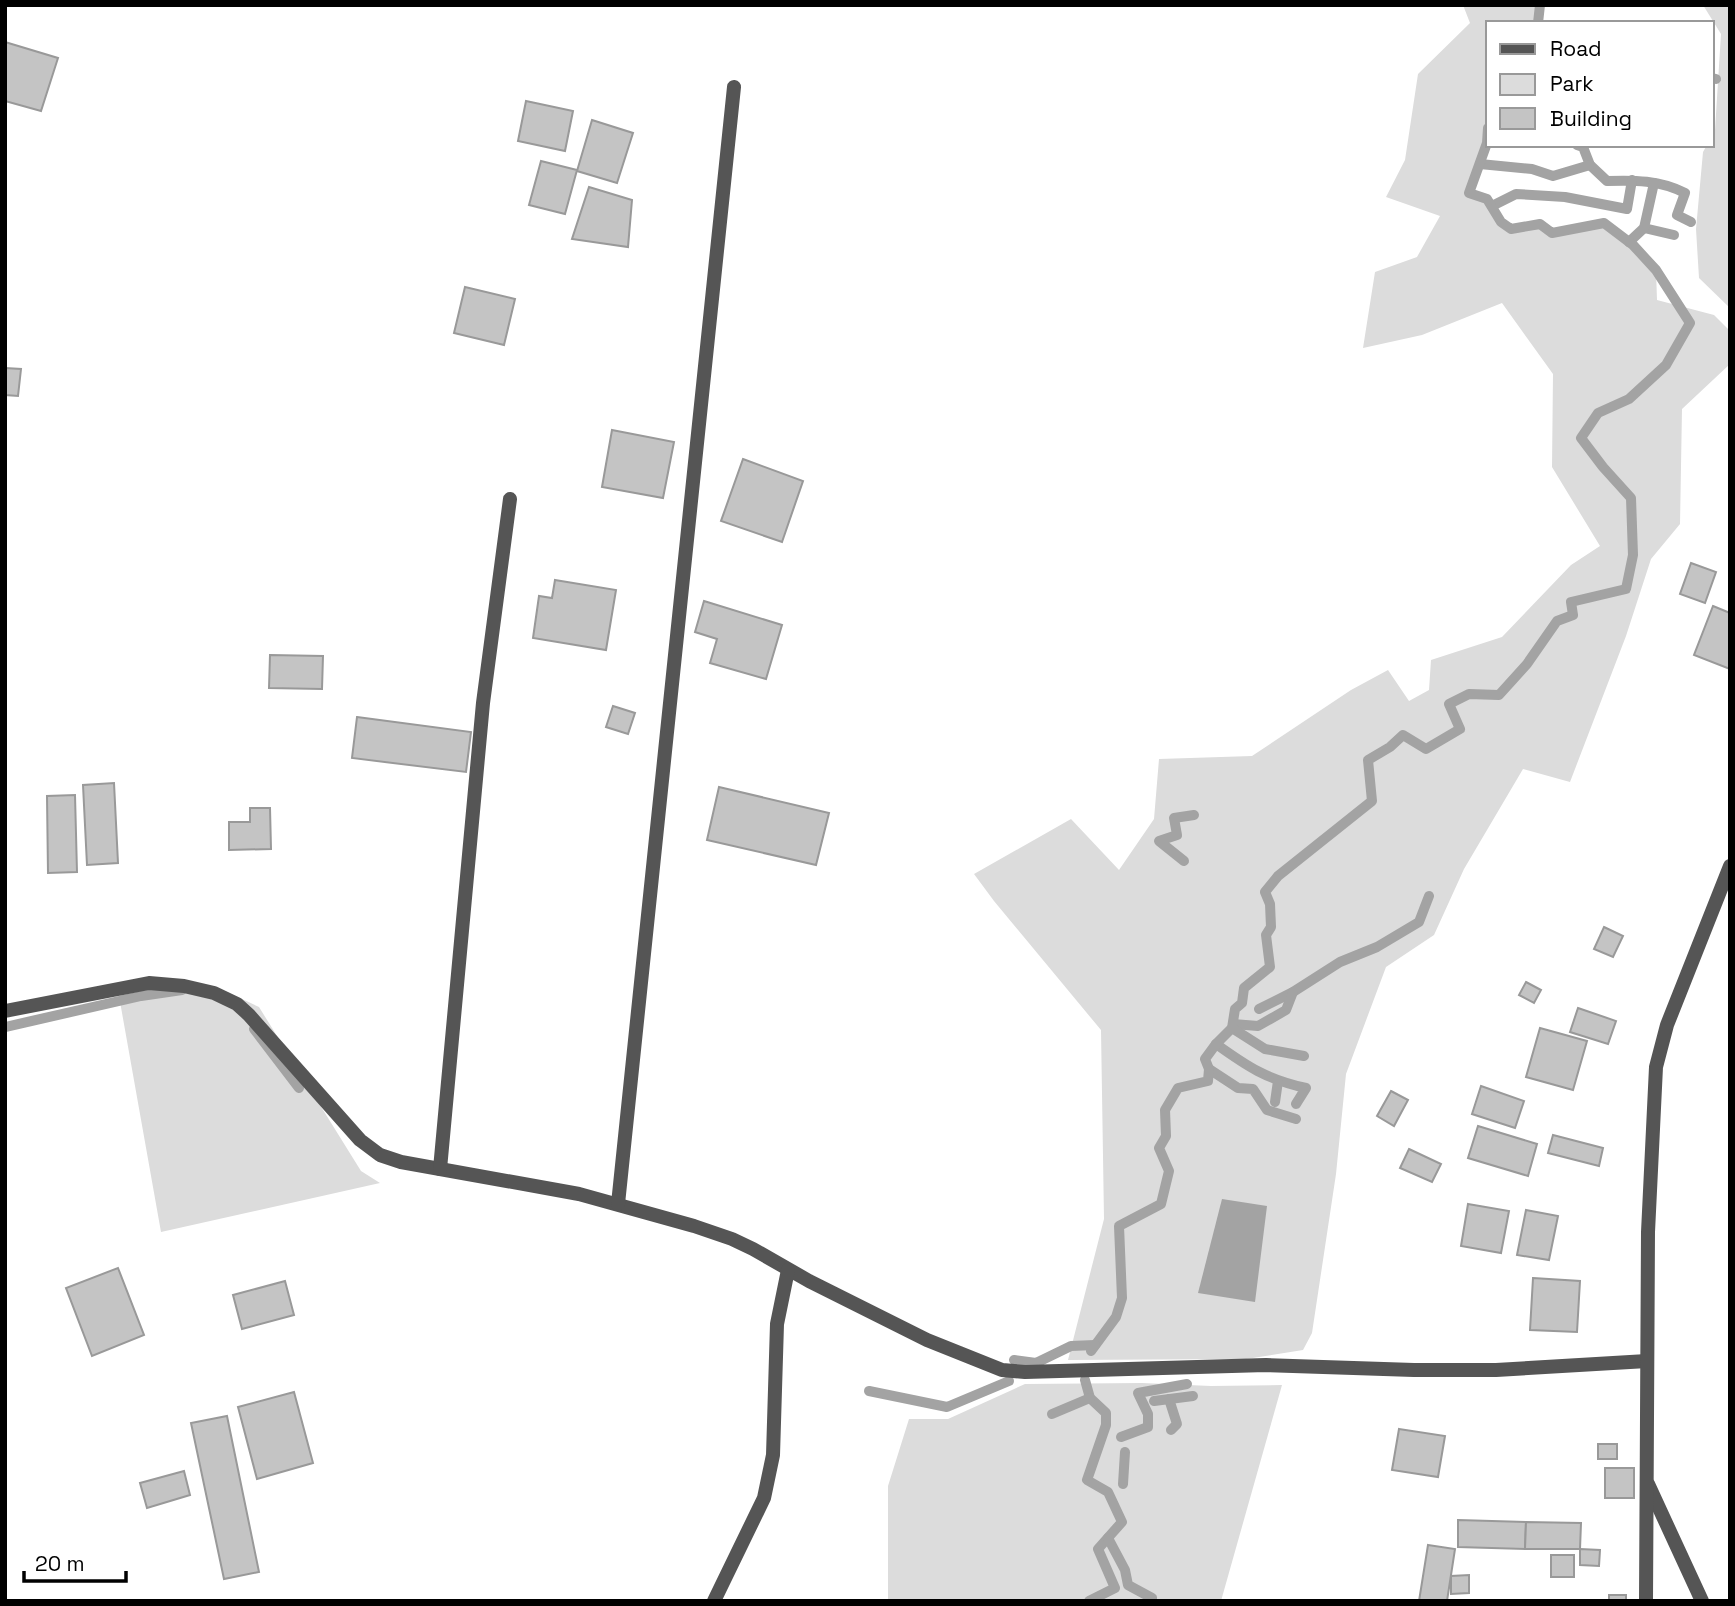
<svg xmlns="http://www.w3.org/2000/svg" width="1735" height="1606" font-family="'Space Grotesk',sans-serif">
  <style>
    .green { fill: #dcdcdc }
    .water { fill: #a3a3a3 }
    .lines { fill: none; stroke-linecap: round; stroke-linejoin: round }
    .stream { stroke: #a3a3a3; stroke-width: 10 }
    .building { fill: #c4c4c4; stroke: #999; stroke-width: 2 }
    .street { stroke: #555; stroke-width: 14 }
  </style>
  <rect width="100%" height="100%" fill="#fff"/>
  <!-- green -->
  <g class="green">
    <path d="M1463 5H1540L1538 23H1488V128L1487 143 1470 193 1487 199 1501 222 1511 229 1540 224 1552 232 1604 223 1633 245 1656 270 1657 300 1714 315 1730 331V364L1682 409 1680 524 1651 559 1626 636 1570 782 1523 769 1464 869 1434 935 1386 967 1346 1074 1336 1174 1312 1333 1303 1350 1246 1359 1068 1360 1104 1219 1101 1030 994 901 974 874 1071 819 1119 870 1154 819 1159 759 1252 756 1351 690 1388 670 1409 701 1429 690 1431 660 1502 637 1571 565 1600 546 1552 467 1553 374 1502 303 1422 335 1363 348 1375 272 1417 257 1440 216 1386 197 1405 160 1418 74 1470 23Z"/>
    <path d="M1703 5H1730V308L1699 278 1696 229 1703 152 1707 145H1712V136L1715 130 1721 34Z"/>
    <path d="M152 986 227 992 259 1007 361 1171 380 1183 161 1232 119 996Z"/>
    <path d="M1142 1383 1211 1386 1282 1385 1221 1601H888V1486L909 1419H948L1025 1384Z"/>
  </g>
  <!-- water -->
  <path class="water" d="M1222 1199 1267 1206 1255 1302 1198 1293Z"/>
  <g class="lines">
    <!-- stream -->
    <g class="stream">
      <path d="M1538 23 1540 5"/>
      <path d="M1712 78 1716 79"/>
      <path d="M1577 145 1583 147 1590 165 1607 181C1634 180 1660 180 1685 193L1677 215 1691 222"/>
      <path d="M1480 164 1532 169 1553 176 1590 165"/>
      <path d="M1492 206 1516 194 1565 197 1627 209 1632 180"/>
      <path d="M1644 228 1674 235"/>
      <path d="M1629 242 1644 228 1654 183"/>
      <path d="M1184 861 1159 841 1177 835 1174 818 1194 815"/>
      <path d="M1259 1009 1293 992 1340 962 1377 947 1419 922 1429 896"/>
      <path d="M1233 1024 1258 1026 1286 1010 1293 992"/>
      <path d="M5 1027 141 996 182 990"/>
      <path d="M1232 1028 1265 1049 1304 1056"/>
      <path d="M254 1029 299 1088"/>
      <path d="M1216 1044C1248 1067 1266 1079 1306 1088L1296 1104"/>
      <path d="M1209 1069 1238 1088 1253 1089 1267 1110 1296 1119"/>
      <path d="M1275 1102 1278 1081"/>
      <path d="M1091 1351 1116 1317 1122 1298 1119 1226 1161 1204 1169 1171 1159 1148 1166 1136 1165 1110 1178 1088 1208 1081 1209 1069 1205 1059 1216 1044 1232 1028 1235 1009 1242 1003 1244 988 1270 967 1266 935 1271 927 1270 904 1265 892 1278 876 1372 801 1368 760 1390 747 1403 735 1426 749 1460 729 1449 704 1469 694 1499 695 1527 664 1557 621 1573 615 1571 602 1626 589 1633 555 1631 498 1603 467 1581 438 1598 413 1629 399 1666 365 1690 323 1656 270 1633 245 1604 223 1552 233 1540 224 1511 229 1501 222 1487 199 1469 193 1487 143 1488 128"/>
      <path d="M1014 1360 1036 1363 1071 1346 1095 1345"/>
      <path d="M1085 1380 1090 1398 1106 1413V1425L1087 1480 1108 1492 1122 1522 1098 1549 1115 1588 1089 1601"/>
      <path d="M869 1391 947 1407 1009 1381"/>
      <path d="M1169 1399 1177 1424 1171 1430"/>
      <path d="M1154 1401 1193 1396"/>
      <path d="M1052 1414 1090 1398"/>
      <path d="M1121 1437 1148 1427V1414L1138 1393 1187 1384"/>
      <path d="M1123 1484 1125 1452"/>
      <path d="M1108 1538 1125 1570 1128 1585 1152 1598 1151 1601"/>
    </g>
  </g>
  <!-- building -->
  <g class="building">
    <path d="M5 42 58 58 41 111 5 101Z"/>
    <path d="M526 101 573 111 565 151 518 141Z"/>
    <path d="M592 120 633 133 617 183 577 171Z"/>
    <path d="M541 161 577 170 565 214 529 205Z"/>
    <path d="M589 187 632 200 628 247 572 239Z"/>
    <path d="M465 287 515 299 504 345 454 333Z"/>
    <path d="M5 368 21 369 18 396 5 395Z"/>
    <path d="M612 430 674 442 663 498 602 487Z"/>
    <path d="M743 459 803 481 782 542 721 521Z"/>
    <path d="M1691 563 1716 572 1705 603 1680 594Z"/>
    <path d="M555 580 616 590 606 650 533 638 539 596 552 598Z"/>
    <path d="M704 601 782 625 766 679 710 663 717 639 695 632Z"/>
    <path d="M1713 606 1730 613V669L1694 655Z"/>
    <path d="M270 655 323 656 322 689 269 688Z"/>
    <path d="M613 706 635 713 628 734 606 727Z"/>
    <path d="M357 717 471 732 466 772 352 758Z"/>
    <path d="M114 783 118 863 87 865 83 785Z"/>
    <path d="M719 787 829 813 816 865 707 840Z"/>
    <path d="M75 795 77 872 48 873 47 796Z"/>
    <path d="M250 808H270L271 849 229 850V822H250Z"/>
    <path d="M1604 927 1623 936 1613 957 1594 949Z"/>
    <path d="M1526 982 1541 990 1534 1003 1519 995Z"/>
    <path d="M1578 1008 1616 1021 1608 1044 1570 1032Z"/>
    <path d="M1540 1028 1587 1041 1573 1090 1526 1077Z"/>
    <path d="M1481 1086 1524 1101 1515 1128 1472 1114Z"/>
    <path d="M1391 1091 1408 1100 1394 1126 1377 1116Z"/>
    <path d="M1478 1126 1537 1144 1528 1176 1468 1158Z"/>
    <path d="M1553 1135 1603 1148 1599 1166 1548 1153Z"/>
    <path d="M1409 1149 1441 1164 1432 1182 1400 1168Z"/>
    <path d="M1468 1204 1509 1211 1501 1253 1461 1246Z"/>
    <path d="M1526 1210 1558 1216 1549 1260 1517 1255Z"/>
    <path d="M118 1268 144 1335 92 1356 66 1288Z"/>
    <path d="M1533 1278 1580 1281 1577 1332 1530 1330Z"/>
    <path d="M285 1281 294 1315 242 1329 233 1295Z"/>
    <path d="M294 1392 313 1463 257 1479 238 1407Z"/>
    <path d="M227 1416 259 1572 224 1579 191 1423Z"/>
    <path d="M1399 1429 1445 1436 1438 1477 1392 1470Z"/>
    <rect x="1598" y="1444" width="19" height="15"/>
    <rect x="1605" y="1468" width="29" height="30"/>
    <path d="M184 1471 190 1495 147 1508 140 1483Z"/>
    <path d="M1458 1520 1526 1522 1525 1549 1458 1547Z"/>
    <path d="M1526 1522 1581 1523 1580 1549H1525Z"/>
    <path d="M1428 1545 1455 1549 1447 1601H1419Z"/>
    <path d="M1580 1549 1600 1550 1599 1566 1580 1565Z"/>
    <rect x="1551" y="1555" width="23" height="22"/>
    <path d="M1469 1575V1593L1451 1594V1576Z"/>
    <rect x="1609" y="1595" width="17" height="6"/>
  </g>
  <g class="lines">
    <!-- street -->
    <g class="street">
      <path d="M5 1011 149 983 184 986 214 993 237 1004 249 1015 360 1140 380 1155 401 1162 579 1194 694 1226 732 1239 753 1249 809 1281 927 1340 1002 1370 1025 1372 1266 1365 1414 1370H1496L1647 1361"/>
      <path d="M440 1169 483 703 510 499"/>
      <path d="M618 1204 734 87"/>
      <path d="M1648 1484 1702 1601"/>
      <path d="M714 1601 764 1498 773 1455 777 1324 788 1270"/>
      <path d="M1646 1601 1648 1232 1656 1067 1667 1025 1730 866"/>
    </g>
  </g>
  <!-- border -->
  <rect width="1735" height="1606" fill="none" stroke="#000000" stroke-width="14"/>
  <!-- legend -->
  <rect x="1486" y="21" width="228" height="126" fill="#ffffff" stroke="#999999" stroke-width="2"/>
  <rect x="1500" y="44" width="35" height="10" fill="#555555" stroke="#999999" stroke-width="2"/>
  <text x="1550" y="56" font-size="21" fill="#000000">Road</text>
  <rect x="1500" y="74" width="35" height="21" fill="#dcdcdc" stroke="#999999" stroke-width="2"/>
  <text x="1550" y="91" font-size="21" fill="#000000">Park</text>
  <rect x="1500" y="108" width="35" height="21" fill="#c4c4c4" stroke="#999999" stroke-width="2"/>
  <text x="1550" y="126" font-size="21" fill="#000000">Building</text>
  <!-- scale -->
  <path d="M24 1571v10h102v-10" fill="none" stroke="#000000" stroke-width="3.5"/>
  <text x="35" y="1571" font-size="21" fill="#000000" stroke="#ffffff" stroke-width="5" paint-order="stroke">20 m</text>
</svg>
